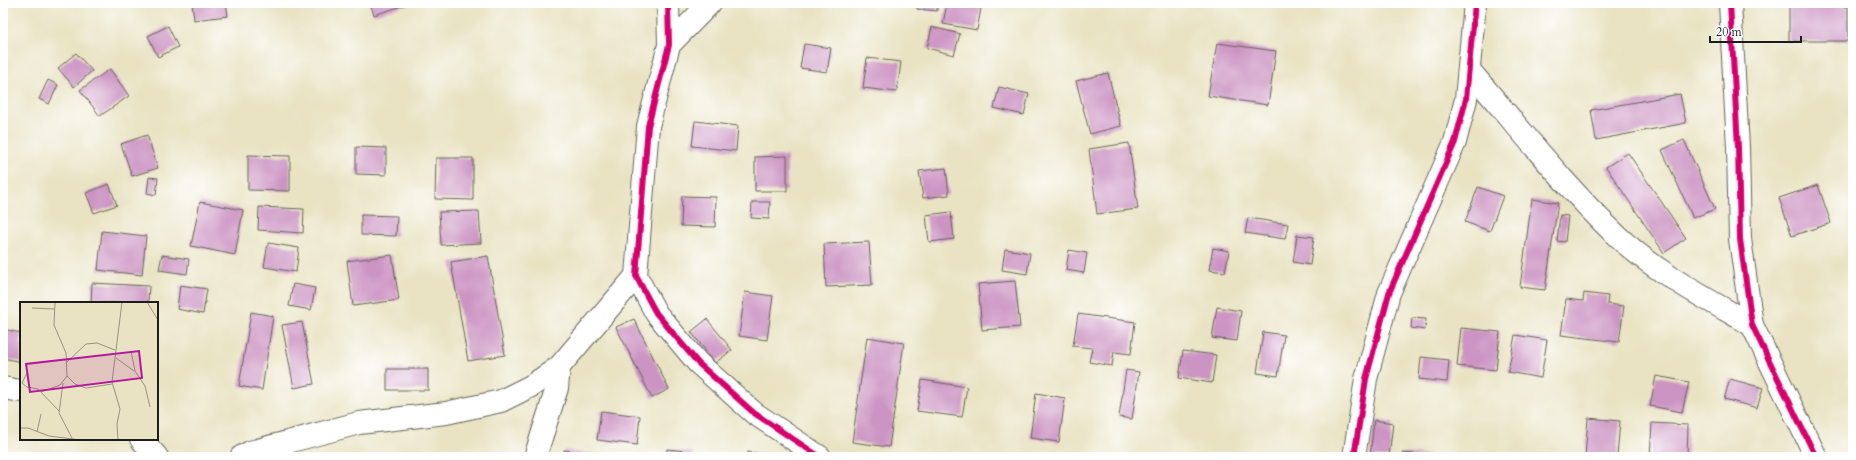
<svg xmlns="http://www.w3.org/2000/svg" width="1856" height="460" font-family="Cardo,serif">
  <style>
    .building { fill: #cc94c3 }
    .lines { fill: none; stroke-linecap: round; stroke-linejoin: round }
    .street-casing { stroke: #646256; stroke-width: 24 }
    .street { stroke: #fff; stroke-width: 22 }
    .cycleway-casing { stroke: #fff; stroke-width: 8 }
    .cycleway { stroke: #d6006c; stroke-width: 6 }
    .inset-road { fill: none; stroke: #979380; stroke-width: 1 }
    .view { fill: #b5179e; fill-opacity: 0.15; stroke: #b5179e; stroke-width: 2 }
    .inset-edge { fill: none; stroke: #1c1c1c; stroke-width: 2 }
  </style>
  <rect width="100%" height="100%" fill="#fff"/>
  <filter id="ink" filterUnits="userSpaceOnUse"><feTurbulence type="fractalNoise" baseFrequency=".025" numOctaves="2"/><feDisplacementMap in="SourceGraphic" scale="8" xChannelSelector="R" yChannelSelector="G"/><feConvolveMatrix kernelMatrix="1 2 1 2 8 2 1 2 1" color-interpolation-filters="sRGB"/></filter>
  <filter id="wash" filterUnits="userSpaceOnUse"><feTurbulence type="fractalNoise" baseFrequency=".012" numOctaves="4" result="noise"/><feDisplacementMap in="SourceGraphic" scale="16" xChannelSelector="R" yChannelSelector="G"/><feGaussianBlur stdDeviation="0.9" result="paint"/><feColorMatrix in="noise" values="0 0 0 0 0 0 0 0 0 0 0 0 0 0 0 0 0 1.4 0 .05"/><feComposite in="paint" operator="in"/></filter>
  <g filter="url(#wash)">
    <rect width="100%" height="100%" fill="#e9e3c3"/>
    <g id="blocks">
      <!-- building -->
      <g class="building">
        <path d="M192 3H226L228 16 194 20Z"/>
        <path d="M370 3H411L374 15Z"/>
        <path d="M917 3H937V11L917 9Z"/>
        <path d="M947 3H982L977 30 943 24Z"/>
        <path d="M1802 3H1825V6L1848 7V41H1789V4H1802Z"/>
        <path d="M168 26 178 47 158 57 148 36Z"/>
        <path d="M932 27 960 34 954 55 927 48Z"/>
        <path d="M1217 43 1276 51 1268 105 1208 96Z"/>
        <path d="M804 44 831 48 827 72 800 68Z"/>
        <path d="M76 53 92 71 74 87 58 68Z"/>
        <path d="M867 58 901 62 897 92 863 88Z"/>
        <path d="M110 69 129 96 100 116 80 90Z"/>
        <path d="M1108 73 1121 126 1090 134 1076 81Z"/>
        <path d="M48 80 58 85 49 104 39 99Z"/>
        <path d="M999 87 1029 94 1024 115 994 108Z"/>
        <path d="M1680 94 1686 123 1596 140 1591 110Z"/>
        <path d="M695 121 738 126 736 151 692 146Z"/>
        <path d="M147 135 158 168 132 176 121 144Z"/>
        <path d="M1684 140 1715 209 1693 218 1662 150Z"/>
        <path d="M1129 143 1138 209 1097 214 1089 149Z"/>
        <path d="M356 147 386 148V175L356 174Z"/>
        <path d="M1628 153 1686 238 1664 253 1606 167Z"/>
        <path d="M248 155 290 156V191L248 190Z"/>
        <path d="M787 156V191H755V157Z"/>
        <path d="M436 158H473V200L435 199Z"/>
        <path d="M946 168 949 195 923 198 919 171Z"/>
        <path d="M149 177 158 178 156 195 147 193Z"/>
        <path d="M109 184 117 205 94 213 86 193Z"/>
        <path d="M1818 185 1831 223 1792 236 1779 198Z"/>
        <path d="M1478 187 1503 196 1490 231 1465 222Z"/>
        <path d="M682 196 716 197 715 227 681 226Z"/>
        <path d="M1532 199 1558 203 1545 290 1520 287Z"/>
        <path d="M200 202 243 210 235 255 191 246Z"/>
        <path d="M752 202H770L769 219 751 218Z"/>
        <path d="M259 207 304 209 303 233 258 230Z"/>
        <path d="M479 211 481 243 441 245 439 212Z"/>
        <path d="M951 212 954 239 929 242 926 215Z"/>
        <path d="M361 215 397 216 396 236 361 235Z"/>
        <path d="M1560 215 1568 216 1565 242 1557 241Z"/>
        <path d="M1248 218 1288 224 1285 239 1245 233Z"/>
        <path d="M102 231 146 236 142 275 98 270Z"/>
        <path d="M1297 235 1314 237 1310 265 1293 262Z"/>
        <path d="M869 242 872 285 826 287 824 244Z"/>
        <path d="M268 243 299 248 296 272 264 267Z"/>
        <path d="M1213 248 1229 251 1225 272 1209 270Z"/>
        <path d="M1005 249 1030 253 1027 274 1002 270Z"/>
        <path d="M1069 250 1087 253 1084 273 1066 270Z"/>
        <path d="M162 255 189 259 187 274 159 270Z"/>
        <path d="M392 255 399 300 353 306 347 261Z"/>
        <path d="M488 256 505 355 468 361 451 262Z"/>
        <path d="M1015 281 1020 327 982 330 978 284Z"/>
        <path d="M92 283 149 286 148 303H91Z"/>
        <path d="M293 284 315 288 311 310 289 306Z"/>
        <path d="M180 285 207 289 203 314 177 309Z"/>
        <path d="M745 292 773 296 767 340 739 336Z"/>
        <path d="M1584 293 1608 296 1607 304 1624 306 1619 342 1561 335 1566 299 1583 301Z"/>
        <path d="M1217 307 1241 311 1237 341 1212 338Z"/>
        <path d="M251 312 273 316 262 390 239 386Z"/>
        <path d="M1078 314 1135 322 1131 354 1114 352 1112 366 1089 362 1092 348 1073 346Z"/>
        <path d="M1412 318 1426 319 1425 330 1411 328Z"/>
        <path d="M634 319 669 389 652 398 616 327Z"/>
        <path d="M707 319 732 350 715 363 691 332Z"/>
        <path d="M302 322 314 384 294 388 282 325Z"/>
        <path d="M1461 328 1500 332 1496 370 1457 366Z"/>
        <path d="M3 329 21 333V362L3 358Z"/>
        <path d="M1263 332 1284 335 1278 376 1257 373Z"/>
        <path d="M1515 335 1547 340 1541 378 1508 372Z"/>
        <path d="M867 337 904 343 889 447 852 442Z"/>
        <path d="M1183 351 1216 355 1212 383 1179 378Z"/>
        <path d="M1421 357 1449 360 1447 382 1419 379Z"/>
        <rect x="387" y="369" width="41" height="21"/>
        <path d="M1126 370 1139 372 1132 419 1119 417Z"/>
        <path d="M1656 376 1689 382 1682 412 1650 406Z"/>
        <path d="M1730 379 1763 388 1757 408 1724 399Z"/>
        <path d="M922 380 967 387 962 417 917 411Z"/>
        <path d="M1036 393 1065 398 1059 442 1030 438Z"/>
        <path d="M601 411 640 416 637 445 597 440Z"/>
        <path d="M1588 418 1620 421 1617 457H1585Z"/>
        <path d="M1374 420 1393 423 1389 457H1370Z"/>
        <path d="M1652 423 1688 425 1687 457H1650Z"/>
        <path d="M667 449 693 452 692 457H666Z"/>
        <path d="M564 450 601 456V457H563Z"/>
        <path d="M748 452 777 456V457H747Z"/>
        <path d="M1402 453 1434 456V457H1402Z"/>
      </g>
    </g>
  </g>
  <g filter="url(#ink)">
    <use href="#blocks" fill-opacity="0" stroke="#646256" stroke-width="1"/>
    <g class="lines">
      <defs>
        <g id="street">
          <path d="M668 3 669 45 648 126 636 276 656 313 698 363 754 413 820 457"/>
          <path d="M1730 3 1738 147 1740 239 1752 325 1816 457"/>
          <path d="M669 45 710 3"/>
          <path d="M1469 70C1517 125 1563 184 1616 235 1655 272 1705 298 1752 325"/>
          <path d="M3 388 21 391"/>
          <path d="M141 439 157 457"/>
          <path d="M241 457 250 452 359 423 446 413 501 401 531 386 559 367 636 276"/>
          <path d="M535 457 557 388 559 367"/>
          <path d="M1354 457 1366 379 1389 293 1455 142 1466 99 1475 3"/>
        </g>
      </defs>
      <!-- street casing -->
      <use href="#street" class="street-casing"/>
      <!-- street -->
      <use href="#street" class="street"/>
      <defs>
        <g id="cycleway">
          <path d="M668 3 669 45 648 126 636 276 656 313 698 363 754 413 820 457"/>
          <path d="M1730 3 1738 147 1740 239 1752 325 1816 457"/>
          <path d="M1354 457 1366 379 1389 293 1455 142 1466 99 1475 3"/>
        </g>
      </defs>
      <!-- cycleway casing -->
      <use href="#cycleway" class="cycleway-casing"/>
      <!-- cycleway -->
      <use href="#cycleway" class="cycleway"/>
    </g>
  </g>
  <!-- overview -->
  <g transform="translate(20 302)">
    <rect width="138" height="138" fill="#e9e3c3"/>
    <path class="inset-road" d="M127 0 138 18M12 6 34 7M111 49 115 69 125 84 130 105M96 56 114 69M47 60 66 42 77 41 95 48M7 71 2 81 7 85 18 87 39 109M47 74 55 82 66 86 92 82M43 81 39 111 52 136M21 90 40 83 47 74 46 51 34 23 35 0M0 126H8L29 134 61 138M17 130 21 112M98 138 97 122 100 107 92 80 102 0"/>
    <path class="view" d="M119 49 122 76 10 90 6 62Z"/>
    <rect width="138" height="138" class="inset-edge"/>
  </g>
  <!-- margin -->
  <rect width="1856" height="460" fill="none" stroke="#fff" stroke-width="16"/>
  <!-- scale -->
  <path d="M1710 36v6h91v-6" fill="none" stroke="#1c1c1c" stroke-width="2"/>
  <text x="1716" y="36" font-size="12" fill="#1c1c1c" stroke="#ffffff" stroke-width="3" paint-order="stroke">20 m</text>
</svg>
